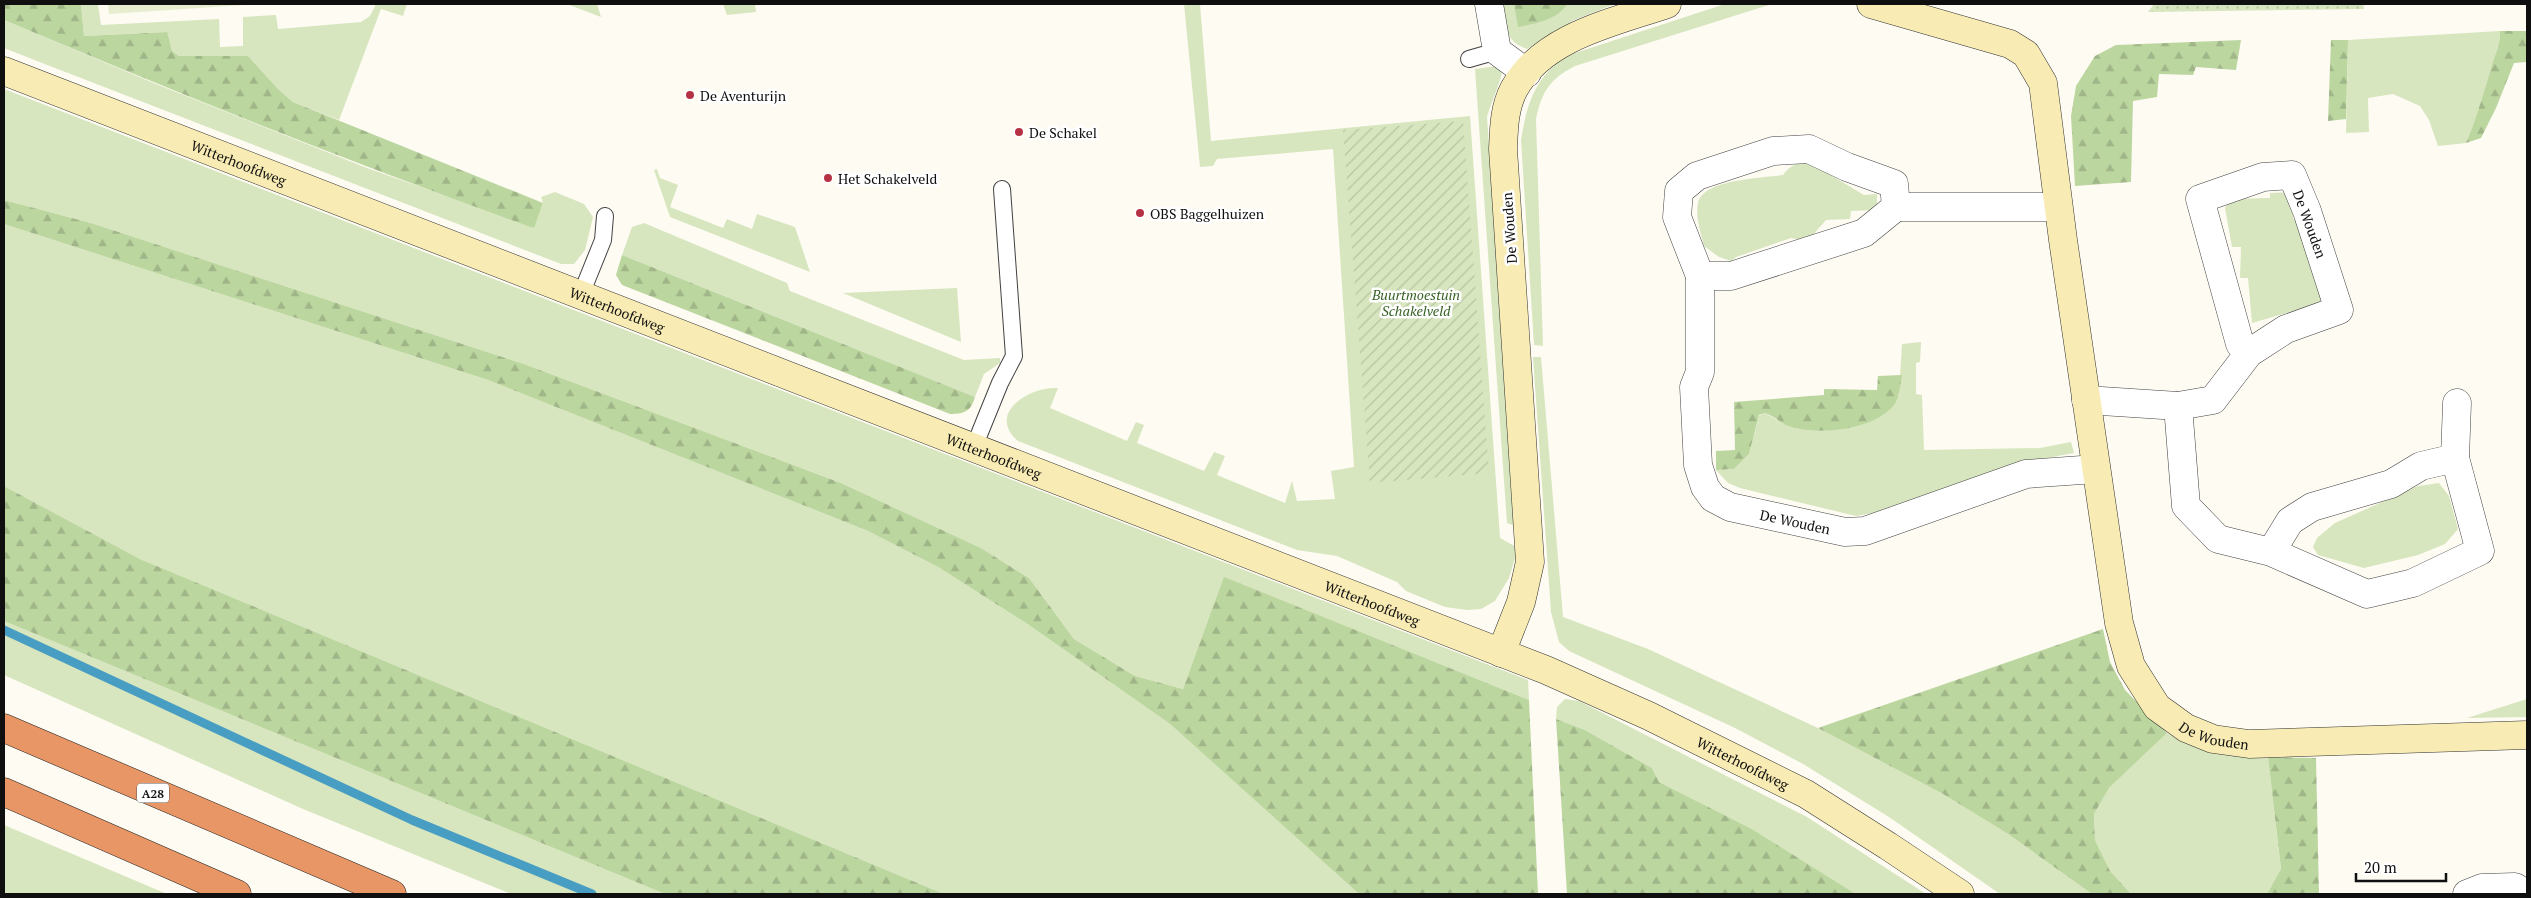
<svg xmlns="http://www.w3.org/2000/svg" width="2531" height="898" font-family="'PT Serif',serif">
  <style>
    .grass { fill: #d7e6be }
    .forest { fill: url(#forest-firs) }
    .park { fill: url(#park-dots) }
    .garden { fill: url(#garden-furrows) }
    .pitch { fill: #e6eecf }
    .lines { fill: none; stroke-linecap: round; stroke-linejoin: round }
    .stream { stroke: #489dc2; stroke-width: 9 }
    .lane-casing { stroke: #424242; stroke-width: 18 }
    .street-casing { stroke: #424242; stroke-width: 29 }
    .secondary-casing { stroke: #313131; stroke-width: 29 }
    .highway-casing { stroke: #202020; stroke-width: 29 }
    .lane { stroke: #fff; stroke-width: 16 }
    .street { stroke: #fff; stroke-width: 28 }
    .secondary { stroke: #f8ebb3; stroke-width: 28 }
    .highway { stroke: #e89666; stroke-width: 28 }
    .poi-dot { fill: #b43244; stroke: #fff; stroke-width: 2 }
    .labels { text-anchor: middle; dominant-baseline: central; stroke-width: 5; stroke-linejoin: round; paint-order: stroke }
    .shield { fill: #fff; stroke: #575757; stroke-width: 1 }
    .shield-label { font-size: 12px; font-weight: bold; fill: #0f0f0f }
    .poi-label { font-size: 14px; fill: #0f0f0f; stroke: #fff; text-anchor: start }
    .street-label { font-size: 14px; fill: #0f0f0f; stroke: #fff }
    .park-label { font-size: 14px; font-style: italic; fill: #376224; stroke: #fff }
  </style>
  <defs>
    <pattern id="forest-firs" width="22" height="20" patternUnits="userSpaceOnUse" patternTransform="scale(1.25)"><rect width="22" height="20" fill="#bcd69f"/><path d="M5 1l3.5 6h-7zM16 11l3.5 6h-7z" fill="#a0b688"/></pattern>
    <pattern id="park-dots" width="8" height="8" patternUnits="userSpaceOnUse" patternTransform="scale(1.25)"><rect width="8" height="8" fill="#d7e6be"/><path d="M2 2h.1M6 6h.1" fill="none" stroke="#b7c4a2" stroke-width="1.8" stroke-linecap="round"/></pattern>
    <pattern id="garden-furrows" width="10" height="10" patternUnits="userSpaceOnUse" patternTransform="scale(1.25)"><rect width="10" height="10" fill="#d7e6be"/><path d="M-1 1l2-2M0 10L10 0M9 11l2-2" fill="none" stroke="#b7c4a2"/></pattern>
  </defs>
  <rect width="100%" height="100%" fill="#fefbf3"/>
  <!-- grass -->
  <g class="grass">
    <path d="M81 4H98L101 25 219 19 220 47 243 46V17L276 15 278 29 361 22 370 16 376 4H407L403 16 381 9 339 120 293 102 278 89 248 56H179L172 51 166 32 84 36Z"/>
    <path d="M567 4H597L601 17Z"/>
    <path d="M723 4H755L756 12 727 15Z"/>
    <path d="M1184 4H1200L1211 141 1470 116 1500 538 1518 548 1509 578 1495 601 1481 609 1467 610 1445 607 1406 591 1397 582 1337 556 1297 550 1018 441C986 414 1029 386 1058 388L1050 408 1127 441 1136 422 1144 425 1137 443 1204 471 1214 452 1225 456 1217 475 1285 503 1292 481 1297 501 1335 499 1331 471 1354 467 1333 149 1217 159 1213 166 1200 167Z"/>
    <path d="M1502 4H1615L1574 20 1527 49C1504 41 1506 26 1502 4Z"/>
    <path d="M1725 4H1772L1575 66C1550 79 1542 91 1536 119L1543 346 1534 345 1521 140C1527 103 1535 78 1566 56Z"/>
    <path d="M4 20 156 84 367 168 534 227 543 203 541 197 555 192 584 204 593 217 585 250 574 264H561L37 61 4 48Z"/>
    <path d="M2500 31C2500 48 2496 51 2492 65 2484 91 2477 117 2466 143L2438 146 2429 120 2420 106 2393 94 2368 98 2369 132 2346 133 2348 40Z"/>
    <path d="M1497 66 1502 72C1499 87 1491 102 1487 117L1515 526 1507 523 1475 69Z"/>
    <path d="M4 89 1528 680 1529 700 1225 578 1183 689 1135 676 1074 639 1029 578 981 548 841 483 524 364 91 223 4 200Z"/>
    <path d="M1809 162 1864 195 1877 194V210L1851 211 1850 219 1826 220 1812 236 1802 240 1791 238 1736 257 1731 261 1719 257 1704 246C1701 233 1695 217 1698 203 1703 179 1762 178 1783 175 1790 165 1797 163 1809 162Z"/>
    <path d="M657 169 660 178 678 185 670 207 723 228 727 219 752 229 757 214 795 227 810 272 670 217 654 170Z"/>
    <path d="M2293 192V219L2302 220 2304 247H2312L2313 275 2321 274 2324 298 2317 304 2252 323 2248 278H2240L2241 247H2232L2225 208 2230 199 2270 198V193Z"/>
    <path d="M644 223 787 283 790 291 964 360 1000 358V363L984 374 975 397 622 255 632 227Z"/>
    <path d="M4 224 488 380 868 531 938 567 1026 623 1170 724 1359 894H944L140 559 4 486Z"/>
    <path d="M957 288 961 342 843 293Z"/>
    <path d="M1921 342 1920 362 1916 363V394L1922 395 1924 450 2040 448 2071 442 2074 453 2030 461 1989 472 1879 512 1856 516 1740 488 1728 483 1716 470 1734 469 1749 454 1759 416 1765 413 1784 424 1899 395 1902 344Z"/>
    <path d="M1533 357H1541L1563 617 1648 649 1818 728 1943 794 2008 834 2092 894H2000L1889 817 1803 764 1735 728 1569 651 1559 642 1551 612Z"/>
    <path d="M2439 483 2449 496 2458 529 2445 544 2418 555 2364 568 2318 555 2313 547 2317 538 2335 523 2418 486Z"/>
    <path d="M4 621 665 894H511L303 809 4 675Z"/>
    <path d="M1565 699 1579 701 1807 817 1926 894H1856L1752 829 1659 782 1652 768 1585 730 1556 719 1557 707Z"/>
    <path d="M2527 699V717L2467 718Z"/>
    <path d="M2167 733C2199 752 2231 758 2268 757L2281 870 2267 894H2131L2110 871 2095 840 2094 814 2109 788Z"/>
    <path d="M4 825 167 894H4Z"/>
  </g>
  <!-- forest -->
  <g class="forest">
    <path d="M4 4H81L84 36 167 32 172 51 179 56H248L278 89 293 102 543 203 534 228C355 164 179 94 4 20Z"/>
    <path d="M1514 4H1567C1559 19 1534 24 1518 27Z"/>
    <path d="M2500 31H2527V62L2514 63 2496 108 2481 138 2466 143C2477 117 2484 91 2492 65 2496 51 2500 48 2500 31Z"/>
    <path d="M2241 40 2236 70 2196 67 2193 75 2159 74 2157 97 2133 101 2131 182 2075 186 2071 116 2076 86 2095 56 2116 45Z"/>
    <path d="M2331 40H2348L2346 119 2328 121Z"/>
    <path d="M4 200 91 223 524 364 841 483 981 548 1029 578 1074 639 1135 676 1183 689 1224 577 1529 700 1538 894H1359L1170 724 1026 623 938 567 868 531 488 380 4 224Z"/>
    <path d="M622 255 975 397C971 411 965 414 950 414L622 285 616 275Z"/>
    <path d="M1902 375C1900 385 1900 396 1894 405 1874 430 1818 436 1789 426 1780 423 1774 416 1765 413L1759 415 1749 454 1734 469 1716 470V451L1735 450 1734 402 1824 395V389L1877 390 1878 376Z"/>
    <path d="M4 486 140 559 944 894H665L4 621Z"/>
    <path d="M2103 629 2110 662 2125 690 2167 733 2109 788 2094 814 2095 840 2110 871 2131 894H2092L2008 834 1943 794 1818 728Z"/>
    <path d="M1556 719 1585 730 1652 768 1659 782 1752 829 1856 894H1567Z"/>
    <path d="M2268 757 2316 758 2319 894H2267L2281 869Z"/>
  </g>
  <!-- park -->
  <path class="park" d="M2154 4H2363L2364 9 2148 12Z"/>
  <!-- garden -->
  <path class="garden" d="M1463 121 1489 473 1370 483 1343 130Z"/>
  <!-- pitch -->
  <path class="pitch" d="M108 4H259L109 14Z"/>
  <g class="lines">
    <!-- stream -->
    <path class="stream" d="M4 630 412 820 592 894"/>
    <defs>
      <g id="lane">
        <path d="M1469 59 1497 51"/>
        <path d="M580 297 603 240 605 216"/>
        <path d="M974 447 1000 383 1014 356 1002 189"/>
      </g>
      <g id="street">
        <path d="M1489 4 1497 51 1527 73"/>
        <path id="s1" d="M2058 207H1896L1894 184 1847 167 1809 149 1773 151 1697 176 1679 191 1677 217 1700 276V372L1694 387 1698 465 1705 487 1713 498 1730 507 1845 532 1865 531 2026 474 2096 469"/>
        <path d="M1700 276H1731L1864 233 1896 207"/>
        <path d="M2086 400 2178 406 2213 400 2249 353 2286 329 2339 310 2307 211 2292 175 2263 177 2200 199 2240 344 2249 353"/>
        <path d="M2178 406 2186 506 2218 539 2271 552 2367 594 2413 583 2480 551 2455 458 2421 466 2391 484 2312 507 2290 521 2271 552"/>
        <path d="M2455 458 2457 403"/>
        <path d="M2467 894 2482 888 2515 887 2525 894"/>
      </g>
      <g id="secondary">
        <path id="s2" d="M1871 4 2010 44 2026 54 2043 83 2063 240 2119 623 2131 666 2157 707 2186 728 2213 739 2249 744 2527 735"/>
        <path id="s3" d="M4 71 1546 670 1649 716 1806 794 1888 846 1960 894"/>
        <path d="M1501 653 1521 602 1530 562 1503 149C1504 128 1504 108 1514 89 1543 36 1615 22 1667 4"/>
      </g>
      <g id="highway">
        <path d="M4 728 392 894"/>
        <path d="M4 792 237 894"/>
      </g>
    </defs>
    <!-- lane casing -->
    <use href="#lane" class="lane-casing"/>
    <!-- street casing -->
    <use href="#street" class="street-casing"/>
    <!-- secondary casing -->
    <use href="#secondary" class="secondary-casing"/>
    <!-- highway casing -->
    <use href="#highway" class="highway-casing"/>
    <!-- lane -->
    <use href="#lane" class="lane"/>
    <!-- street -->
    <use href="#street" class="street"/>
    <!-- secondary -->
    <use href="#secondary" class="secondary"/>
    <!-- highway -->
    <use href="#highway" class="highway"/>
  </g>
  <!-- markers -->
  <g class="poi-dot">
    <circle cx="690" cy="95" r="5"/>
    <circle cx="1019" cy="132" r="5"/>
    <circle cx="828" cy="178" r="5"/>
    <circle cx="1140" cy="213" r="5"/>
  </g>
  <g class="labels">
    <!-- shield labels -->
    <rect class="shield" x="137" y="783.5" width="32" height="19" rx="4"/>
    <g class="shield-label">
      <text x="153" y="793">A28</text>
    </g>
    <!-- poi labels -->
    <g class="poi-label">
      <text x="700" y="95">De Aventurijn</text>
      <text x="1029" y="132">De Schakel</text>
      <text x="838" y="178">Het Schakelveld</text>
      <text x="1150" y="213">OBS Baggelhuizen</text>
    </g>
    <!-- street labels -->
    <g class="street-label">
      <text stroke="none"><textPath href="#s3" startOffset="252">Witterhoofdweg</textPath></text>
      <text transform="translate(2310 224) rotate(70)">De Wouden</text>
      <text transform="translate(1509 228) rotate(-94)">De Wouden</text>
      <text stroke="none"><textPath href="#s3" startOffset="658">Witterhoofdweg</textPath></text>
      <text stroke="none"><textPath href="#s3" startOffset="1062">Witterhoofdweg</textPath></text>
      <text stroke="none"><textPath href="#s1" startOffset="819">De Wouden</textPath></text>
      <text stroke="none"><textPath href="#s3" startOffset="1468">Witterhoofdweg</textPath></text>
      <text stroke="none"><textPath href="#s2" startOffset="901">De Wouden</textPath></text>
      <text stroke="none"><textPath href="#s3" startOffset="1872">Witterhoofdweg</textPath></text>
    </g>
    <!-- park labels -->
    <g class="park-label">
      <text x="1416" y="294">Buurtmoestuin<tspan x="1416" dy="16">Schakelveld</tspan></text>
    </g>
  </g>
  <!-- border -->
  <rect width="2531" height="898" fill="none" stroke="#0f0f0f" stroke-width="10"/>
  <!-- scale -->
  <path d="M2356 873v8h90v-8" fill="none" stroke="#0f0f0f" stroke-width="2.5"/>
  <text x="2364" y="873" font-size="15" fill="#0f0f0f" stroke="#ffffff" stroke-width="4" paint-order="stroke">20 m</text>
</svg>
